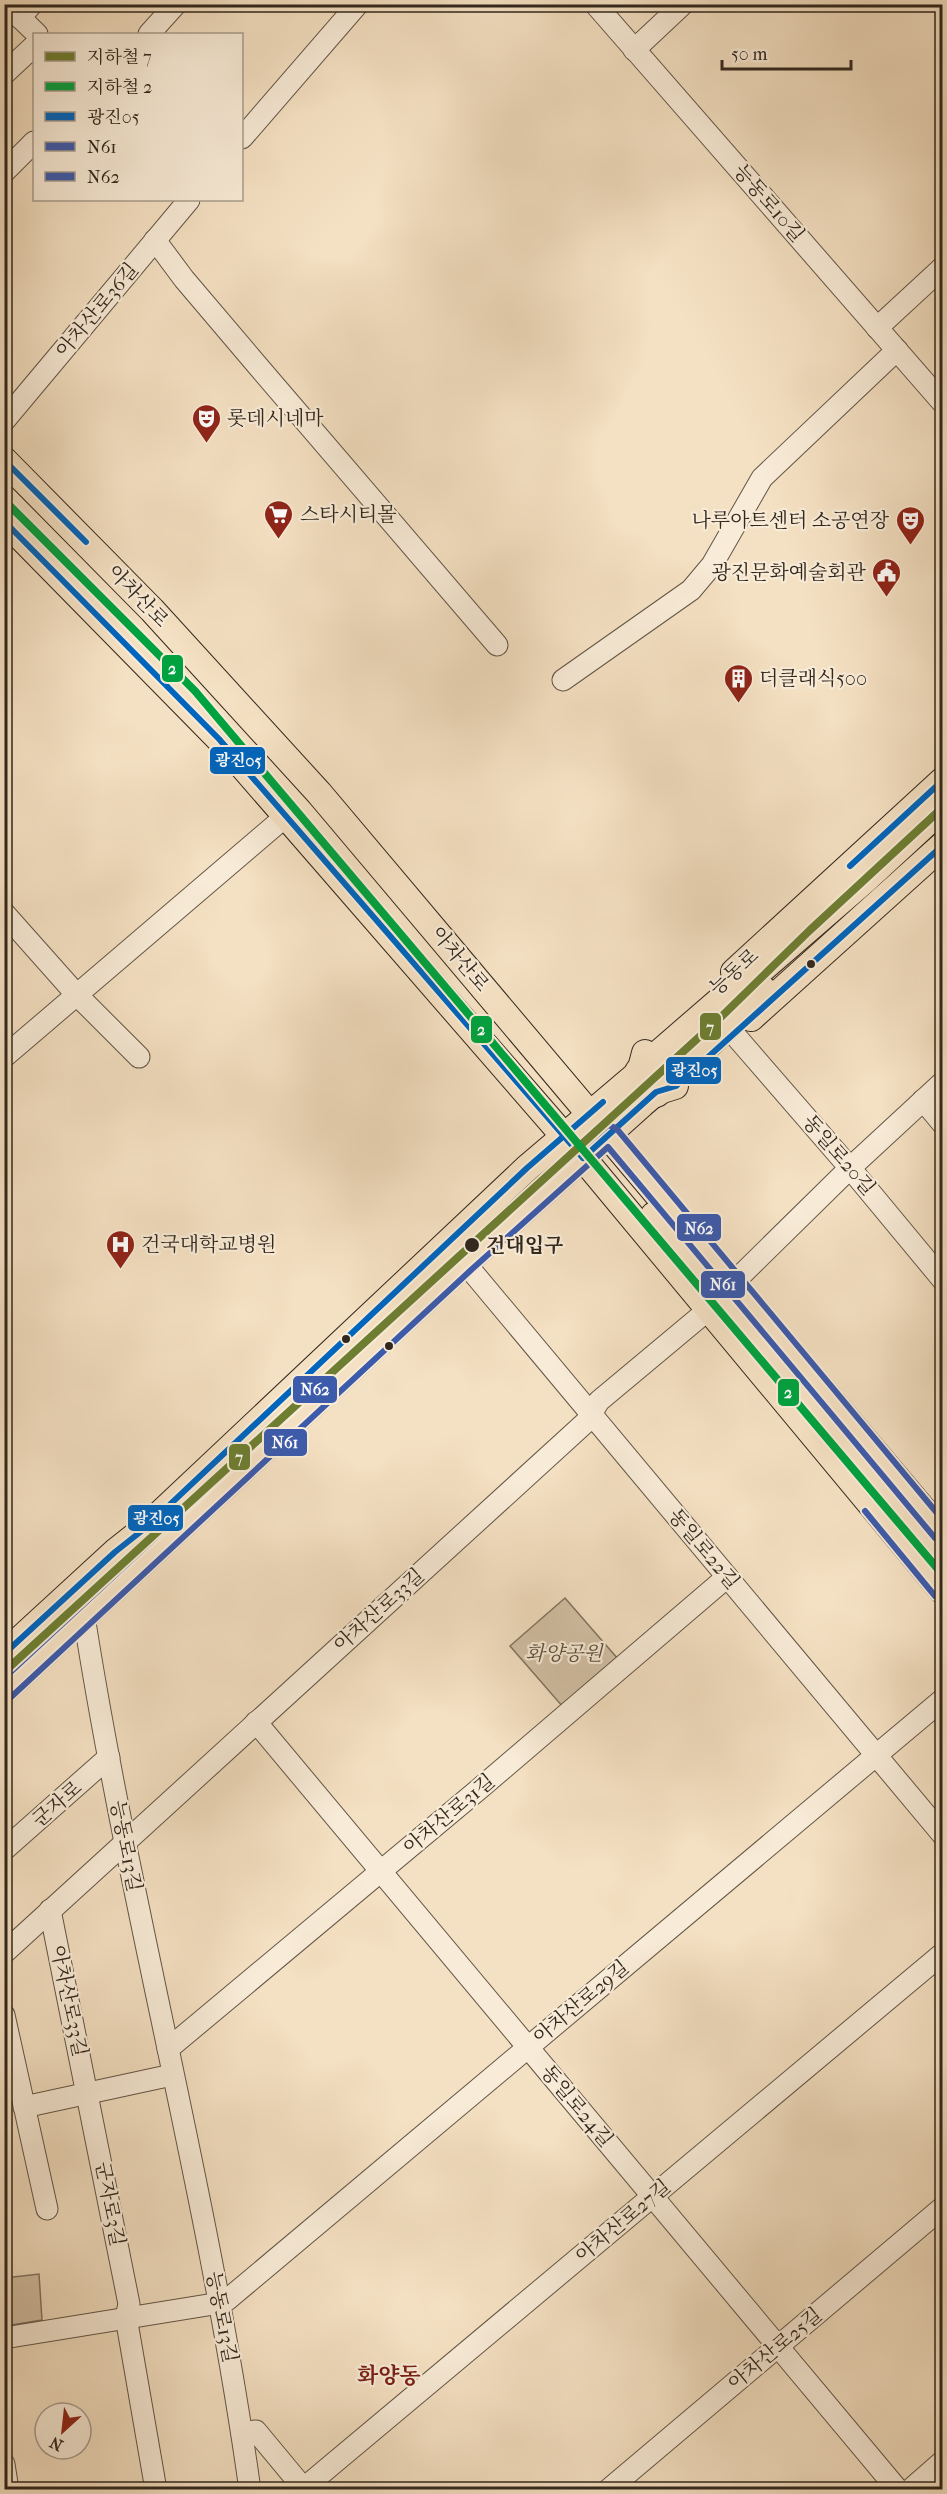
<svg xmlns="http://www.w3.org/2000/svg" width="947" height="2494" font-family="'IM FELL French Canon','Noto Serif KR',serif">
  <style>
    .green { fill: #d3c1a6; stroke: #827462; stroke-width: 1.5 }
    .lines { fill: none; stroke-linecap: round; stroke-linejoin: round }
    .minor-casing { stroke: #625546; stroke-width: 23 }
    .major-casing { stroke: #31271d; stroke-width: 28 }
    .highway-casing { stroke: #31271d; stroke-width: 32 }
    .minor { stroke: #f8ebd7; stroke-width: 21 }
    .major { stroke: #f4e0c2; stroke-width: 26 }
    .highway { stroke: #f4e0c2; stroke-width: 30 }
    .bus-1-casing { stroke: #f8ebd7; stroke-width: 10 }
    .bus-2-casing { stroke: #f8ebd7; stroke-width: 10 }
    .bus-3-casing { stroke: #f8ebd7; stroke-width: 10 }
    .bus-1 { stroke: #0065bd; stroke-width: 6 }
    .bus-2 { stroke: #3d5bab; stroke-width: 6 }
    .bus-3 { stroke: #3d5bab; stroke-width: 6 }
    .metro-1-casing { stroke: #f8ebd7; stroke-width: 12 }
    .metro-2-casing { stroke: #f8ebd7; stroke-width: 12 }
    .metro-1 { stroke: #6e7e31; stroke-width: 8 }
    .metro-2 { stroke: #00a23f; stroke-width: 8 }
    .bus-dot { fill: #31271d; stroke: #f8ebd7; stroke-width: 2 }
    .labels { text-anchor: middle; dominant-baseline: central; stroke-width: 4.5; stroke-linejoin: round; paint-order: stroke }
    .street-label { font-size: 20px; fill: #31271d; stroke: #f8ebd7 }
    .poi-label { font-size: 20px; fill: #31271d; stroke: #f8ebd7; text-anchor: start }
    .stop-label { font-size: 20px; font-weight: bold; fill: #31271d; stroke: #f8ebd7; text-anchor: start }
    .park-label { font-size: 20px; font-style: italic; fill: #5a4e3f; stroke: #f8ebd7 }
    .quarter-label { font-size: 22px; font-weight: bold; fill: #7a1f14; stroke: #f8ebd7 }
    .line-badge { stroke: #f8ebd7; stroke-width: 2 }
    .badge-label { font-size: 16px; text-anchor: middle; font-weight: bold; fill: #fff }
  </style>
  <rect width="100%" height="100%" fill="#f4e0c2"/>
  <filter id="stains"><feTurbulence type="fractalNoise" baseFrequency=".00333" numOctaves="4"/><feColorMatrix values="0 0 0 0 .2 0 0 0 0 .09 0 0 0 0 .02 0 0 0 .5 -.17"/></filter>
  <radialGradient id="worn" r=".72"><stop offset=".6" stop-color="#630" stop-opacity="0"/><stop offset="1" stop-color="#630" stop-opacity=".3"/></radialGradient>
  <!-- green -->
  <g class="green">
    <path d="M565 1598 618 1659 563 1707 510 1646Z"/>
    <path d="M39 2274 42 2320 5 2326V2278Z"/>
  </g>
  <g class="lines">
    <defs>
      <g id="minor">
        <path d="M6 4 37 34"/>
        <path d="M595 4 942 402"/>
        <path d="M20 18 32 4"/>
        <path d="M149 34 176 4"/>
        <path d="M634 50 683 4"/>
        <path d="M4 74 34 46"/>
        <path d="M242 138 358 4"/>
        <path d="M4 172 34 142"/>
        <path d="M155 240 184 279 257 365 497 645"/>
        <path d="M877 328 942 268"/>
        <path d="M4 421 189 200"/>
        <path d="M563 680 691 590 712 565 762 478 897 350"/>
        <path d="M4 913 76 994 139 1057"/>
        <path d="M733 1033 850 1168 942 1279"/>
        <path d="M4 1057 286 816"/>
        <path d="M923 1100 942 1123"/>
        <path d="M465 1263 942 1834"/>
        <path d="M734 1282 850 1168 942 1083"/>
        <path d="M84 1616C130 1909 209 2196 250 2490"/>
        <path d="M256 1722 898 2490"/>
        <path d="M4 1850 109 1757"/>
        <path d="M50 1910 129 2304 126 2317 156 2490"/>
        <path d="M4 1953 586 1422 599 1401 708 1310"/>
        <path d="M4 2015 47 2209"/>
        <path d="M168 2049 478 1790 727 1577"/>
        <path d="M24 2107 172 2075"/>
        <path d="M4 2338 220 2303 227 2300 942 1700"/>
        <path d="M242 2433 256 2431 305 2490"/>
        <path d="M4 2464 8 2490"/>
        <path d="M304 2488 942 1954"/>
        <path d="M608 2490 942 2208"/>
        <path d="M910 2490 942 2462"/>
      </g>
      <g id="major">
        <path d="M4 460 152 610 319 793 942 1532"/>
        <path d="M4 520 219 739 583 1158 942 1590"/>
        <path d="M734 972 942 781"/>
        <path d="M751 1018 942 846"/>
        <path d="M654 1215 942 1562"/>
        <path d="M4 1654 115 1552 144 1529 527 1168 640 1072 645 1053"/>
        <path d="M4 1691 465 1263 642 1104 656 1092 675 1086"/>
      </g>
      <g id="highway">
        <path d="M640 1072 862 880 942 806"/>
        <path d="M656 1092 762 991"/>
      </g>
    </defs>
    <!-- minor casing -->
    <use href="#minor" class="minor-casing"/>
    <!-- major casing -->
    <use href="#major" class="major-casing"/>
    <!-- highway casing -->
    <use href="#highway" class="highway-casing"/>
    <!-- minor -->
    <use href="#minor" class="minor"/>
    <!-- major -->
    <use href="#major" class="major"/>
    <!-- highway -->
    <use href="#highway" class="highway"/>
    <defs>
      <g id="bus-1">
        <path d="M4 460 86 542"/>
        <path d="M4 521 219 739 583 1158 656 1092 676 1086 942 846"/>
        <path d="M850 866 942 781"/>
        <path d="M4 1654 115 1552 144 1529 527 1168 603 1102"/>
      </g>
      <g id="bus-2">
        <path d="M865 1511 935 1596"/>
        <path d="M10 1698 471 1270 608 1147 935 1538"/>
      </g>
      <g id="bus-3">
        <path d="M879 1499 942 1576"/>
        <path d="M4 1678 459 1256 608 1125 616 1128 942 1519"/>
      </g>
    </defs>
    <!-- bus-1 casing -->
    <use href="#bus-1" class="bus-1-casing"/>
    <!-- bus-2 casing -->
    <use href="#bus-2" class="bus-2-casing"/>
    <!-- bus-3 casing -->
    <use href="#bus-3" class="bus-3-casing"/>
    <!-- bus-1 -->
    <use href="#bus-1" class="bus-1"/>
    <!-- bus-2 -->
    <use href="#bus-2" class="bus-2"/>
    <!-- bus-3 -->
    <use href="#bus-3" class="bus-3"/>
    <defs>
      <path id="metro-1" d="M4 1672 721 1017 809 931 942 808"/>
      <path id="metro-2" d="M4 500 195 691 942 1574"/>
    </defs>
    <!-- metro-1 casing -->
    <use href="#metro-1" class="metro-1-casing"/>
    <!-- metro-2 casing -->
    <use href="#metro-2" class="metro-2-casing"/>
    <!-- metro-1 -->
    <use href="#metro-1" class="metro-1"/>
    <!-- metro-2 -->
    <use href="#metro-2" class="metro-2"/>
  </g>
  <!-- icons -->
  <defs>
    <symbol id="theatre-pin" viewBox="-11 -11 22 30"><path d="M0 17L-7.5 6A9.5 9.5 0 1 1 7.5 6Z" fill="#8f2418" stroke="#f8ebd7"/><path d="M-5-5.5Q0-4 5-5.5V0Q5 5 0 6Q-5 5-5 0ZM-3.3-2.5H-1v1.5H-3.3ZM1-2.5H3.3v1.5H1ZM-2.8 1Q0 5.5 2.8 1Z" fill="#fff"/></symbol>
    <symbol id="supermarket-pin" viewBox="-11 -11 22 30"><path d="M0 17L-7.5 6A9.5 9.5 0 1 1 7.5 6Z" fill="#8f2418" stroke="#f8ebd7"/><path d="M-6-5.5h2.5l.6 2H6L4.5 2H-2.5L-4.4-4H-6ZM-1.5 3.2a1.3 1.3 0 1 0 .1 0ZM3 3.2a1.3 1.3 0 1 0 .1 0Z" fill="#fff"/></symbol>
    <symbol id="civic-pin" viewBox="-11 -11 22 30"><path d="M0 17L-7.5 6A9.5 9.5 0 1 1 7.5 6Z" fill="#8f2418" stroke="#f8ebd7"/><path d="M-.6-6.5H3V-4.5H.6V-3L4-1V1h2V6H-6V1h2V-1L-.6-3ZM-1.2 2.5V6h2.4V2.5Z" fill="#fff"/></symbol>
    <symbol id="building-pin" viewBox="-11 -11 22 30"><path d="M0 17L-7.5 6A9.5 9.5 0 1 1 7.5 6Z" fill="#8f2418" stroke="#f8ebd7"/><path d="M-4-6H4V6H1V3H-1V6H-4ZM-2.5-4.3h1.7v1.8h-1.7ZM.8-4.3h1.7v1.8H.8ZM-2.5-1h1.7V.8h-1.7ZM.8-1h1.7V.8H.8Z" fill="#fff"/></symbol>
    <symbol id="hospital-pin" viewBox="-11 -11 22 30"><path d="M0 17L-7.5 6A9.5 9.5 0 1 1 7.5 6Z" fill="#8f2418" stroke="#f8ebd7"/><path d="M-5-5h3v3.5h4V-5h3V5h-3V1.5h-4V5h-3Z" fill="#fff"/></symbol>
  </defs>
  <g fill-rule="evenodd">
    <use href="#theatre-pin" x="190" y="402" width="33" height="45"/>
    <use href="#supermarket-pin" x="262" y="498" width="33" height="45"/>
    <use href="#theatre-pin" x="894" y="504" width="33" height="45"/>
    <use href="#civic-pin" x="870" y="556" width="33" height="45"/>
    <use href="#building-pin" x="722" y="662" width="33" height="45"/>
    <use href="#hospital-pin" x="104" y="1228" width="33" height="45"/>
  </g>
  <!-- markers -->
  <g class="bus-dot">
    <circle cx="811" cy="964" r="5"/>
    <circle cx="472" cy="1245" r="8"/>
    <circle cx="346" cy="1339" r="5"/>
    <circle cx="389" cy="1346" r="5"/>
  </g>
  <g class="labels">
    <!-- street labels -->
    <g class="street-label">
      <text transform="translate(769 203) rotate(49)">능동로10길</text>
      <text transform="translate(97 310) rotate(-50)">아차산로36길</text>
      <text transform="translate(138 596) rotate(46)">아차산로</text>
      <text transform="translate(460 959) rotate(50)">아차산로</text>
      <text transform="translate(734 972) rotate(-42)">능동로</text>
      <text transform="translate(839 1155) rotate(49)">동일로20길</text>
      <text transform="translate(704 1549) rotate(50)">동일로22길</text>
      <text transform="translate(379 1610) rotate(-42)">아차산로33길</text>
      <text transform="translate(57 1804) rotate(-41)">군자로</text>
      <text transform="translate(449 1814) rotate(-40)">아차산로31길</text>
      <text transform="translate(126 1846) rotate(79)">능동로13길</text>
      <text transform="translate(69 2001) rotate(78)">아차산로33길</text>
      <text transform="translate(581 2002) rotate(-40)">아차산로29길</text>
      <text transform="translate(577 2106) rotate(50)">동일로24길</text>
      <text transform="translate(110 2204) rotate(79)">군자로3길</text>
      <text transform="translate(623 2221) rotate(-40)">아차산로27길</text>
      <text transform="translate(222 2317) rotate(79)">능동로13길</text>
      <text transform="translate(775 2349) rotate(-40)">아차산로25길</text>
    </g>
    <!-- poi labels -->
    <g class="poi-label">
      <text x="227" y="418">롯데시네마</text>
      <text x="300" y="514">스타시티몰</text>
      <text x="889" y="520" text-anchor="end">나루아트센터 소공연장</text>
      <text x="866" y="572" text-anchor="end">광진문화예술회관</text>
      <text x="759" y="678">더클래식500</text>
      <text x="141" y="1244">건국대학교병원</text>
    </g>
    <!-- stop labels -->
    <g class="stop-label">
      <text x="486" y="1245">건대입구</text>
    </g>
    <!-- park labels -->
    <g class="park-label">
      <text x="564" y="1653">화양공원</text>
    </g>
    <!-- quarter labels -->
    <g class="quarter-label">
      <text x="389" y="2376">화양동</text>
    </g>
  </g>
  <g class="line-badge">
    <rect x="161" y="654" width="23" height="29" rx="6" fill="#00a23f"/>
    <rect x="209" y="746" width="57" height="29" rx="6" fill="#0065bd"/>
    <rect x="699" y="1012" width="23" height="29" rx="6" fill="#6e7e31"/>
    <rect x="470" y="1015" width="23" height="29" rx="6" fill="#00a23f"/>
    <rect x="665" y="1056" width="57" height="29" rx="6" fill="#0065bd"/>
    <rect x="676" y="1213" width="46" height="29" rx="6" fill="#3d5bab"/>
    <rect x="700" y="1270" width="46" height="29" rx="6" fill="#3d5bab"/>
    <rect x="292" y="1375" width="46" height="29" rx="6" fill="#3d5bab"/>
    <rect x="777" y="1378" width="23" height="29" rx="6" fill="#00a23f"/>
    <rect x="263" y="1428" width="45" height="29" rx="6" fill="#3d5bab"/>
    <rect x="228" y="1443" width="23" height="28" rx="6" fill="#6e7e31"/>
    <rect x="127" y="1504" width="57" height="28" rx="6" fill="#0065bd"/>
  </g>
  <g class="badge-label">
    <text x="172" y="674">2</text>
    <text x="238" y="766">광진05</text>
    <text x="710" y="1033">7</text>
    <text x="481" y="1035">2</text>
    <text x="694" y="1076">광진05</text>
    <text x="699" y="1234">N62</text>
    <text x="723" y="1290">N61</text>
    <text x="315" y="1395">N62</text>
    <text x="788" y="1398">2</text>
    <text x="285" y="1448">N61</text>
    <text x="239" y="1463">7</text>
    <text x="156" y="1524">광진05</text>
  </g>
  <!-- margin -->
  <rect width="947" height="2494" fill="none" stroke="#f4e0c2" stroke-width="24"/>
  <rect x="6" y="6" width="935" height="2482" fill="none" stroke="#31271d" stroke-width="3"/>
  <rect x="12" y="12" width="923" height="2470" fill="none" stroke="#31271d" stroke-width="1.5"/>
  <!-- legend -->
  <rect x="33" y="33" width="210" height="168" fill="#f8ebd7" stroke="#a89d8d" stroke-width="1.5"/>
  <rect x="45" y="52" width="30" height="9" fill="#6e7e31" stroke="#a89d8d" stroke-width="1.5"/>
  <text x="87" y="63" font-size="18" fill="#31271d">지하철 7</text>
  <rect x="45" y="82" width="30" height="9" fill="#00a23f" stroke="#a89d8d" stroke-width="1.5"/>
  <text x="87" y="93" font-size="18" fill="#31271d">지하철 2</text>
  <rect x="45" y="112" width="30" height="9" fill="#0065bd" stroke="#a89d8d" stroke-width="1.5"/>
  <text x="87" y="123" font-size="18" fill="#31271d">광진05</text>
  <rect x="45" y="142" width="30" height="9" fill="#3d5bab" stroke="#a89d8d" stroke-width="1.5"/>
  <text x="87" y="153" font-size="18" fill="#31271d">N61</text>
  <rect x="45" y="172" width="30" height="9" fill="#3d5bab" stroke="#a89d8d" stroke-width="1.5"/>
  <text x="87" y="183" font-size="18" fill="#31271d">N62</text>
  <!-- north arrow -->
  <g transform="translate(63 2431) rotate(207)"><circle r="28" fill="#f8ebd7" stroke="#a89d8d" stroke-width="1.5"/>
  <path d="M0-4.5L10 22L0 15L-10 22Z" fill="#8f2418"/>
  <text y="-9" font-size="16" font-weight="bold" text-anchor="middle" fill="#31271d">N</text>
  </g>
  <!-- scale -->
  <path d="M722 60v9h129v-9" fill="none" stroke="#31271d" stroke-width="3"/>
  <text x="731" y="60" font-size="18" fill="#31271d" stroke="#f8ebd7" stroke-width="4.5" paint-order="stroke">50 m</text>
  <rect width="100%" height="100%" filter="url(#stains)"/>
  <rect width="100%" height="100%" fill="url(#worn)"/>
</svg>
